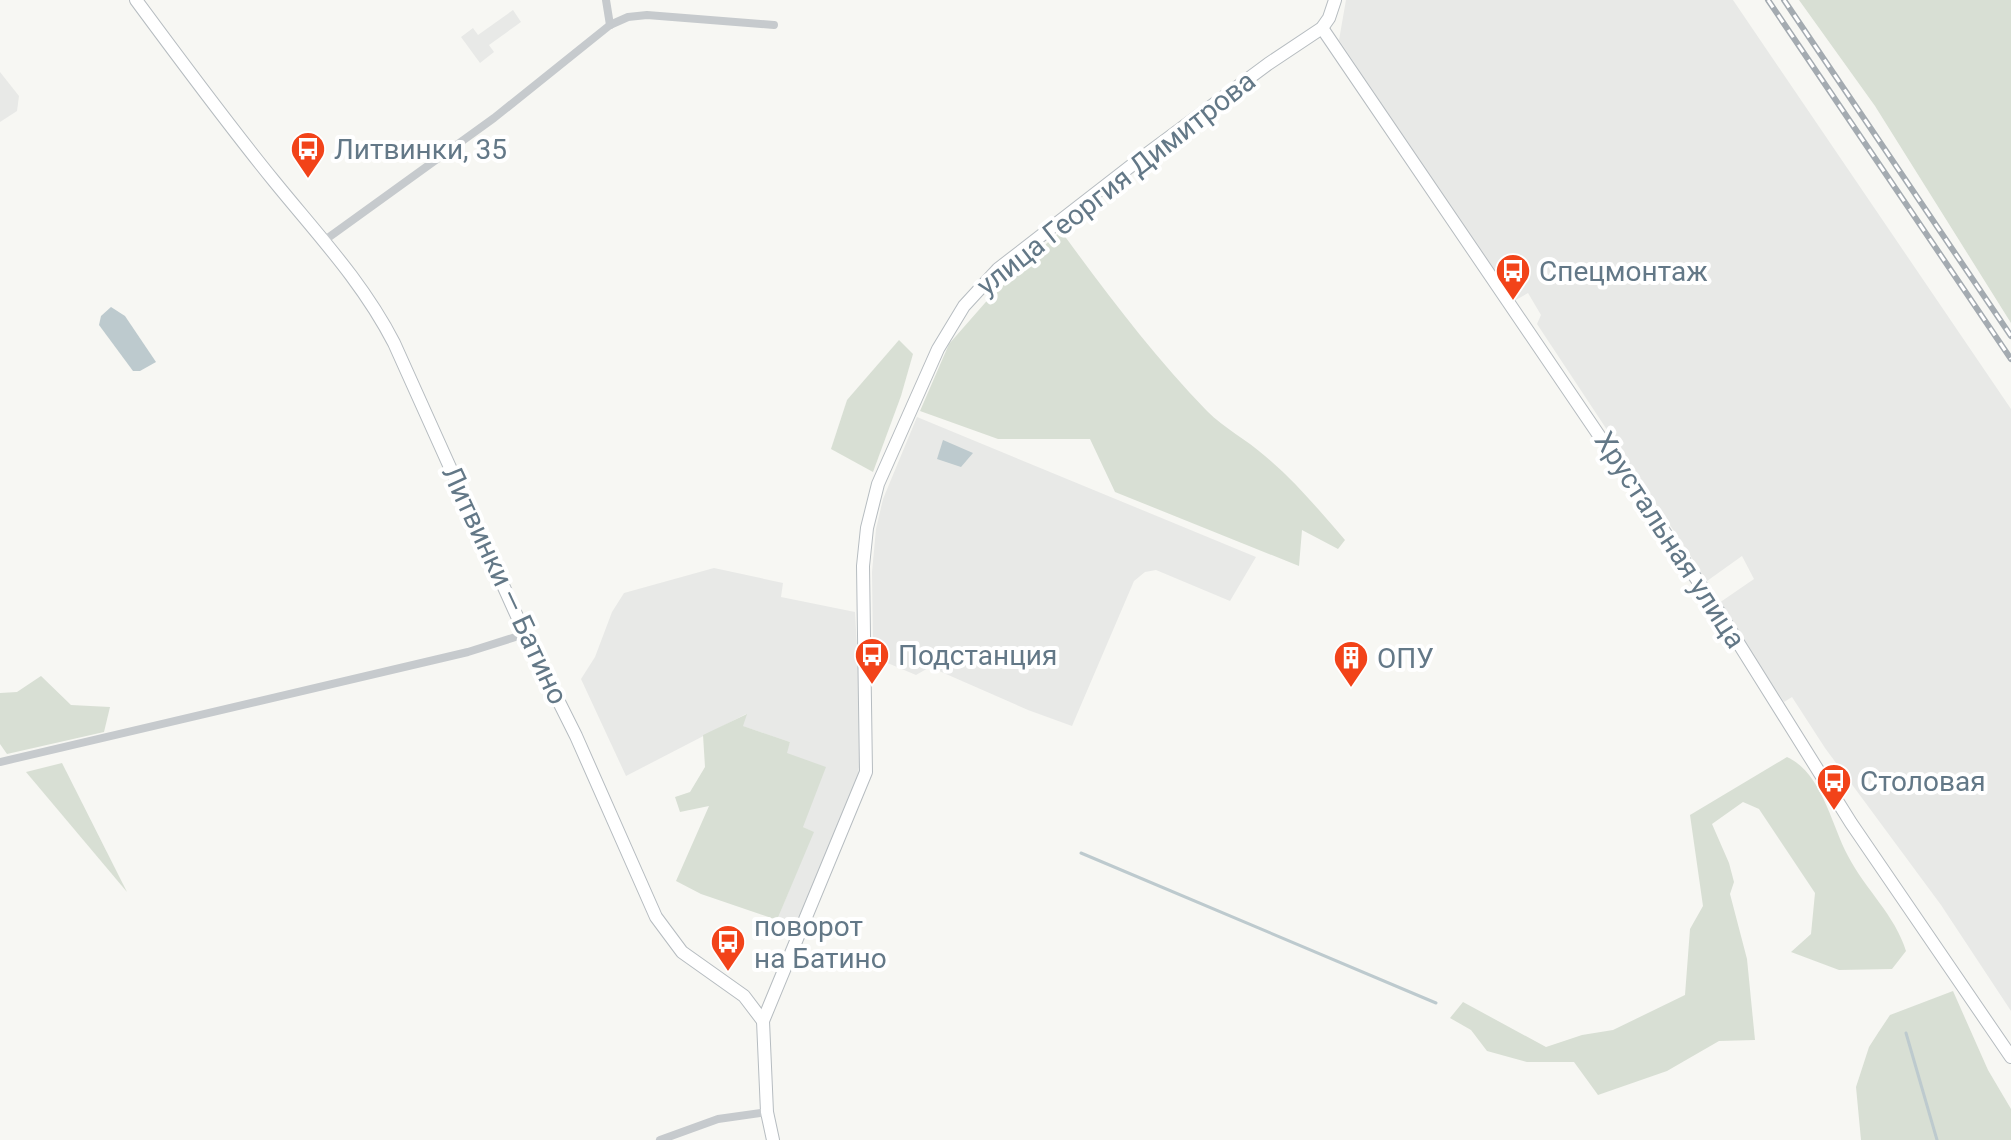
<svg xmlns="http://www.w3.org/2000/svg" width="2011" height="1140" font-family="Roboto,sans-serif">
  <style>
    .built { fill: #e8e9e7 }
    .green { fill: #d8dfd4 }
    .water { fill: #bdcace }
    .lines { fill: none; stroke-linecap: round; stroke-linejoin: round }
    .stream { stroke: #bdcace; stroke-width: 3 }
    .secondary-casing { stroke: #b6bcc0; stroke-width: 14 }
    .street { stroke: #c6cacd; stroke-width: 8 }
    .secondary { stroke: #fff; stroke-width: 12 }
    .rail-casing { stroke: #a4abb1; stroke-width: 6 }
    .rail { stroke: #fff; stroke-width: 3; stroke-dasharray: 9; stroke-linecap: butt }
    .labels { text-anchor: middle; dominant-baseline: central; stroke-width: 8; stroke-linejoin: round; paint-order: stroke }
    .poi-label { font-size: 28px; fill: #637887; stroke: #fff; text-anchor: start }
    .street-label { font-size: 28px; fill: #637887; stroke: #fff }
  </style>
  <rect width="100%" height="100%" fill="#f7f7f3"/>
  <!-- built -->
  <g class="built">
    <path d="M1346 0H1733L2011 409V1011L1941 905 1825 748 1792 697 1784 702 1719 603 1754 579 1742 556 1707 581 1537 324 1541 315 1528 293 1514 301 1339 40Z"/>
    <path d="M513 10 521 22 489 45 494 52 480 63 461 37 473 28 478 35Z"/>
    <path d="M0 72 19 96 17 111 0 122Z"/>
    <path d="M917 417 1256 557 1230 601 1156 570 1145 572 1134 581 1072 726 1028 710 930 667 916 675 878 659 873 649 872 572 876 529 883 499Z"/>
    <path d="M714 568 783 583 781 597 855 612 862 738 858 776 794 929 777 920 813 832 803 827 786 753 790 742 742 726 746 714 626 776 581 679 595 657 612 612 624 593Z"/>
  </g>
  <!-- green -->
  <g class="green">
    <path d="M1799 0H2011V323L1875 106Z"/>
    <path d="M1061 231C1107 294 1153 355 1207 411 1224 428 1247 440 1265 456 1294 480 1320 511 1345 540L1338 549 1302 530 1299 566 1115 492 1090 439H998L920 411 949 344 1006 279Z"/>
    <path d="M899 340 913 354 901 396 873 472 831 449 847 400Z"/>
    <path d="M41 676 71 705 110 707 104 732 7 754 0 744V693L17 692Z"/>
    <path d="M747 714 743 726 790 742 787 753 826 767 803 827 814 832 777 920 701 894 676 881 709 806 680 812 675 797 690 792 705 767 703 735Z"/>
    <path d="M1787 757C1822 773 1831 824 1848 856 1865 889 1895 915 1906 951L1892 969 1839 970 1791 952 1811 934 1815 893 1759 809 1743 802 1712 824 1729 863 1734 882 1730 894 1747 959 1755 1040 1719 1041 1667 1071 1598 1095 1574 1062H1527L1487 1051 1471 1030 1450 1018 1463 1002 1546 1047 1582 1035 1613 1030 1685 995 1690 929 1703 906 1690 815Z"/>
    <path d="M62 763 127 892 26 772Z"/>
    <path d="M1953 991 1988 1070 2011 1109V1140H1861L1856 1087 1869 1047 1878 1033 1890 1015Z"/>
  </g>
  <!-- water -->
  <g class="water">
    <path d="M111 307 125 316 156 362 140 371H133L99 325 101 316Z"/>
    <path d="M943 440 973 453 961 467 937 459Z"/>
  </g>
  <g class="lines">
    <!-- stream -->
    <g class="stream">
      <path d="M1081 853 1436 1003"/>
      <path d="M1906 1033 1937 1140"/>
    </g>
    <defs>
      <g id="secondary">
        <path d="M136 0C181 61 226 122 274 181 317 234 362 281 394 343L525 634 576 736 656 917 682 952 744 996 763 1021"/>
        <path d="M1322 28 1719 612 1851 823 2011 1057"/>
        <path d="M773 1140 767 1112 763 1021 866 772 863 566 867 528 878 484 938 349 964 306 998 269 1136 162 1268 64 1322 28 1329 18 1335 0"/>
      </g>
    </defs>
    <!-- secondary casing -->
    <use href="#secondary" class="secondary-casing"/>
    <!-- street -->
    <g class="street">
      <path d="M606 0 610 25"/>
      <path d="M325 240 494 118 610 25 628 17 647 15 774 25"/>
      <path d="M0 762 468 652 525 634"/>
      <path d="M660 1140 718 1119 767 1112"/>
    </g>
    <!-- secondary -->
    <use href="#secondary" class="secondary"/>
    <defs>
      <g id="rail">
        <path d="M1768 0 2011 359"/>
        <path d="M1784 0 2011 336"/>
      </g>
    </defs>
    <!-- rail casing -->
    <use href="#rail" class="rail-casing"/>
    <!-- rail -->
    <use href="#rail" class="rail"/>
  </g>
  <!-- icons -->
  <defs>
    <symbol id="bus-pin" viewBox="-11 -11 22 30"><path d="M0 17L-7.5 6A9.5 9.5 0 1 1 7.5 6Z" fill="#f24319" stroke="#fff"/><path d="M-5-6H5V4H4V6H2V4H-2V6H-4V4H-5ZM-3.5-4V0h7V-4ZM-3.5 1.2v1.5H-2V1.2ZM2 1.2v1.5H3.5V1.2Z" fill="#fff"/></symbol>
    <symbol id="building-pin" viewBox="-11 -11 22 30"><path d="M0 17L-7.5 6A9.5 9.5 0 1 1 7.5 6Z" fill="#f24319" stroke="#fff"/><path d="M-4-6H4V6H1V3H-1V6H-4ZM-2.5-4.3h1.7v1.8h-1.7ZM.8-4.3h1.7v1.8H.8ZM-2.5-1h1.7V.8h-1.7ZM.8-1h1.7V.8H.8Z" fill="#fff"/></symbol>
  </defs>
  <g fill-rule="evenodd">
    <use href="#bus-pin" x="288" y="129" width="40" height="54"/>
    <use href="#bus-pin" x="1493" y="251" width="40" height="54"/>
    <use href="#bus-pin" x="852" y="635" width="40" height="54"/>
    <use href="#building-pin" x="1331" y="638" width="40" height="54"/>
    <use href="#bus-pin" x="1814" y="761" width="40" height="54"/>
    <use href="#bus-pin" x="708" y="922" width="40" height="54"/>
  </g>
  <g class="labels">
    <!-- poi labels -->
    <g class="poi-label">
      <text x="334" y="149">Литвинки, 35</text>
      <text x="1539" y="271">Спецмонтаж</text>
      <text x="898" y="655">Подстанция</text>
      <text x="1377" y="658">ОПУ</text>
      <text x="1860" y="781">Столовая</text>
      <text x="754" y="926">поворот<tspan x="754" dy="32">на Батино</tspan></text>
    </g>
    <!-- street labels -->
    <g class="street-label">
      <text transform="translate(1116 183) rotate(-38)">улица Георгия Димитрова</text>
      <text transform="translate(1670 540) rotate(57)">Хрустальная улица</text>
      <text transform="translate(505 585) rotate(65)">Литвинки — Батино</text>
    </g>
  </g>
</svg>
